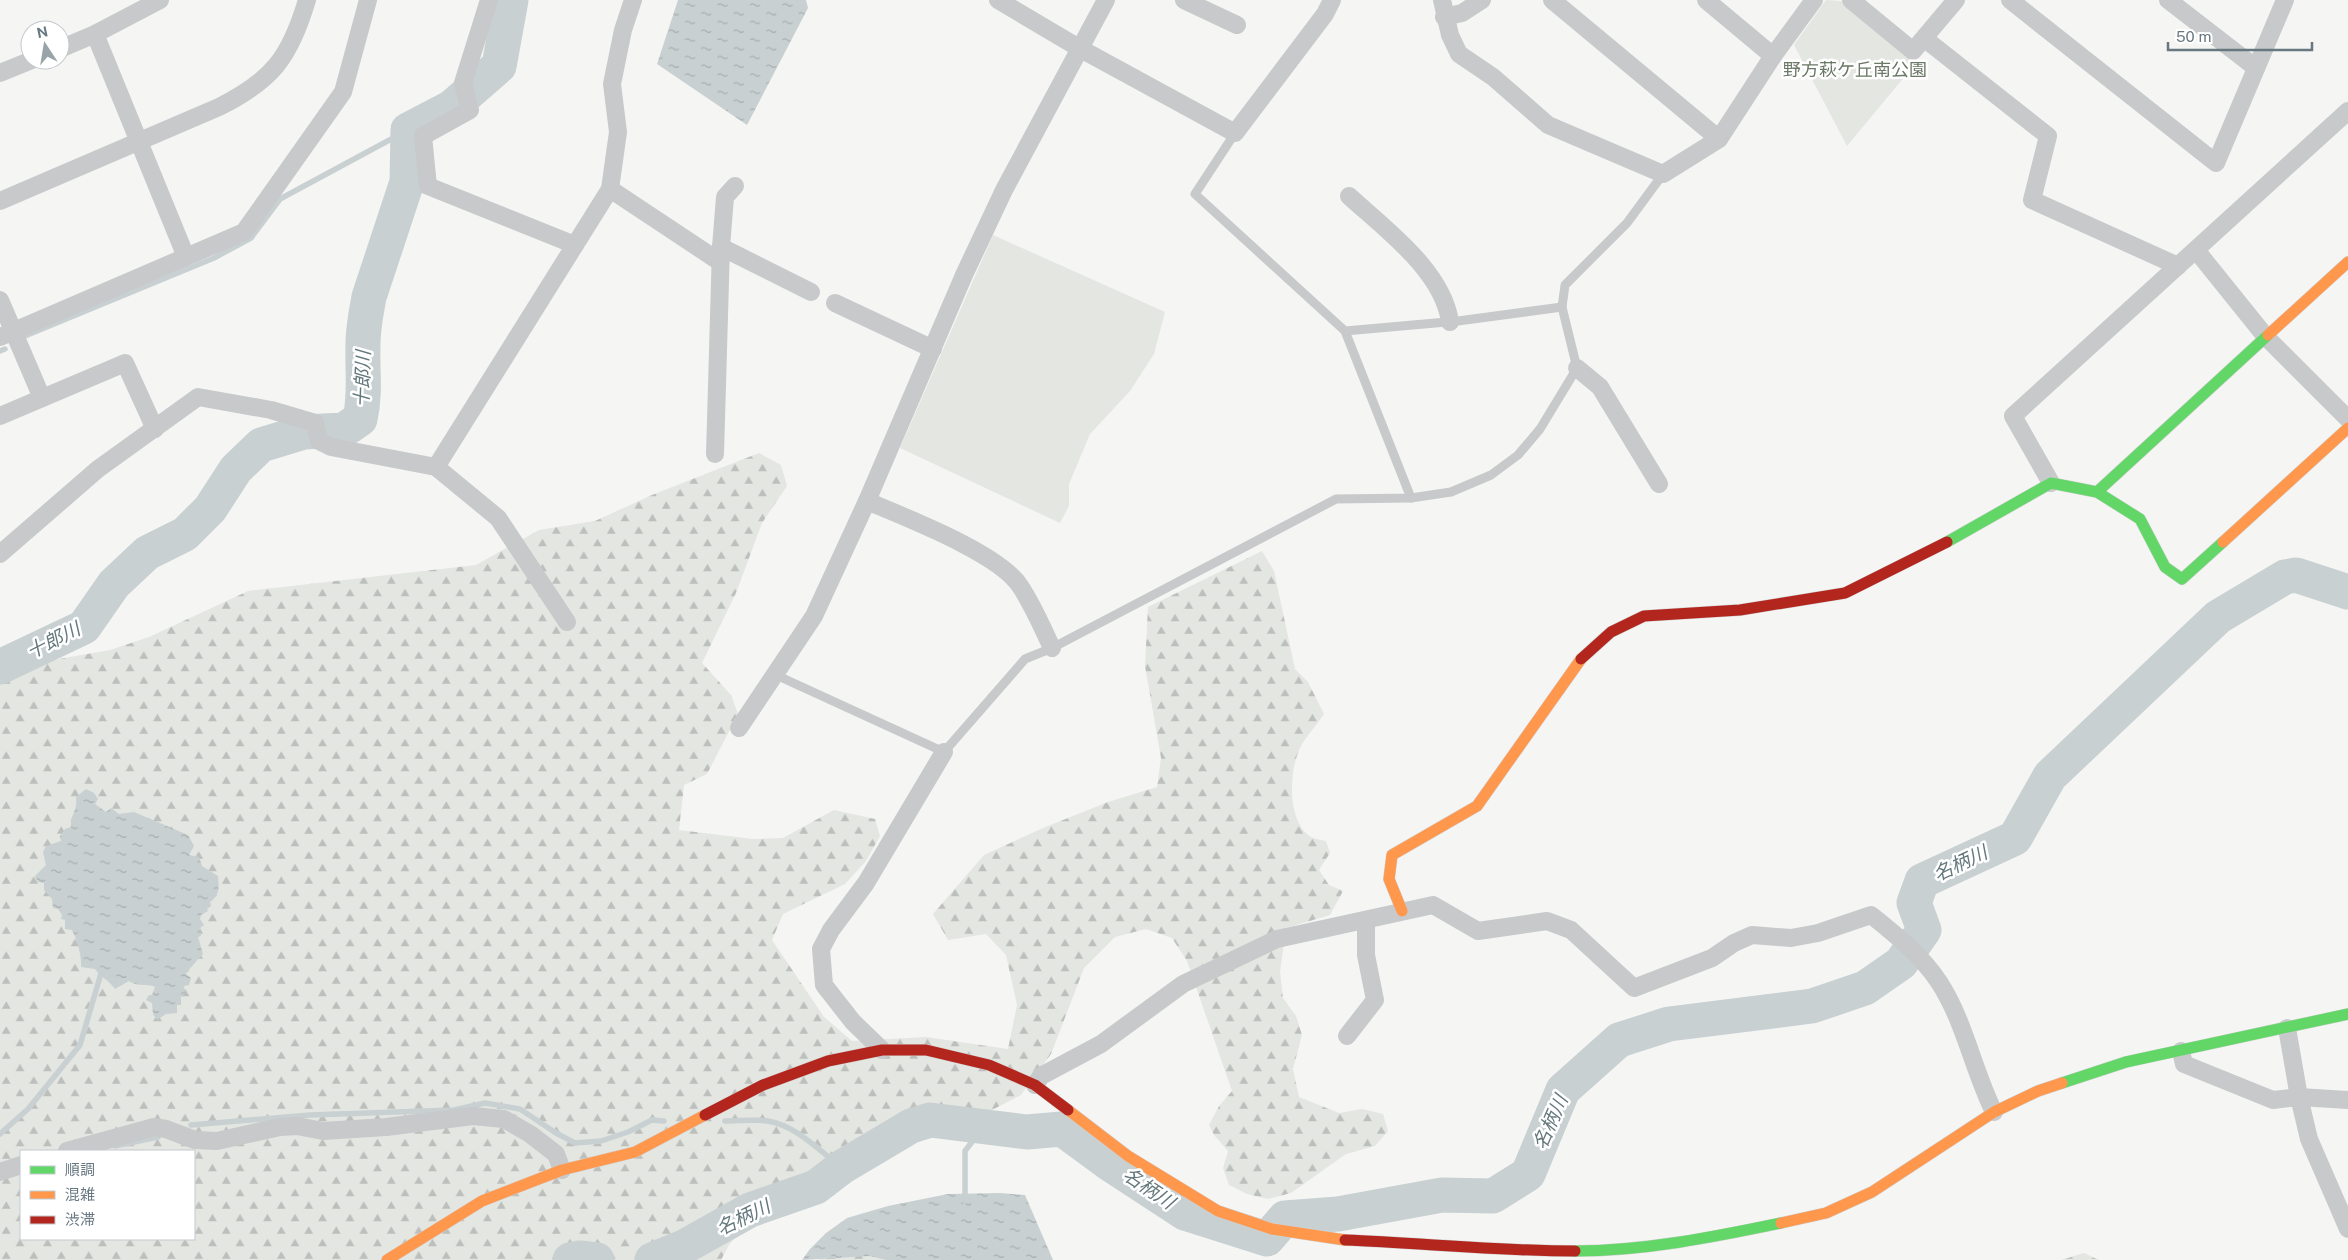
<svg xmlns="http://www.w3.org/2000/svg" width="2348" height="1260" font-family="'Public Sans','Noto Sans JP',sans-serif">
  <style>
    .forest { fill: url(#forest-firs); fill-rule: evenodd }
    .park { fill: #e4e6e2 }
    .water { fill: url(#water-ripples) }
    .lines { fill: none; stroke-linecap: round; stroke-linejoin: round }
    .stream { stroke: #c8d0d2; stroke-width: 5.5 }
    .river { stroke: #c8d0d2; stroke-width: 35 }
    .fast-casing { stroke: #d1d2d2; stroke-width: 12 }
    .slow-casing { stroke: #d1d2d2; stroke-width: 12 }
    .jam-casing { stroke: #d1d2d2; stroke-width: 12 }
    .lane { stroke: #c7c9ca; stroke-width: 9 }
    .street { stroke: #c7c9ca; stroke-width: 18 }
    .fast { stroke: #63d668; stroke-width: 11 }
    .slow { stroke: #ff974d; stroke-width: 11 }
    .jam { stroke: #b3261e; stroke-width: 11 }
    .labels { text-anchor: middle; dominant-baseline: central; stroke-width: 5; stroke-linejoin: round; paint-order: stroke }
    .park-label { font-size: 18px; fill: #6b7966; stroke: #fff }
    .water-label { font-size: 19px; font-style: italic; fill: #64787d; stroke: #fff }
  </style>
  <defs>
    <pattern id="forest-firs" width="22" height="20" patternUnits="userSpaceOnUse" patternTransform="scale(1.25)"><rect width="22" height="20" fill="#e4e6e2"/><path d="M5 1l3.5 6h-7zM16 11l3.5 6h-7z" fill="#bdbfbd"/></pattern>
    <pattern id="water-ripples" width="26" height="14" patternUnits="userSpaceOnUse" patternTransform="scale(1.25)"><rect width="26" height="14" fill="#c8d0d2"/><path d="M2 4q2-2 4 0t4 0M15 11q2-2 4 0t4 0" fill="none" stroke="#a6aeb0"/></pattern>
  </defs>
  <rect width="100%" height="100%" fill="#f5f5f4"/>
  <!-- forest -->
  <g class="forest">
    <path d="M759 453 781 465 787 486 762 523 736 593 702 663 731 695 738 714 707 774 684 785 679 830 753 839 783 838 834 810 875 819 880 836 866 861 845 884 783 914 772 940 824 1017 852 1041 926 1037 1008 1049 1017 1005 1006 955 986 934 948 940 933 914 984 855 1043 828 1108 802 1157 787 1161 758 1145 666 1148 607 1262 551 1274 571 1295 669 1308 682 1324 714C1317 725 1307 735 1301 746 1289 768 1286 822 1311 837 1315 839 1321 840 1326 841L1330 853 1319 870 1329 885 1343 891 1330 915 1286 928 1280 972 1283 998 1296 1016 1302 1035 1293 1069 1299 1097 1339 1113 1362 1109 1383 1114 1388 1131 1375 1146 1346 1154 1291 1193 1268 1199 1247 1194 1229 1185 1223 1168 1228 1151 1214 1135 1209 1125 1219 1106 1232 1091 1187 961 1172 938 1146 929 1115 937 1084 968 1051 1054 1021 1095 965 1124 800 1181 760 1207 729 1245 721 1260H0V675L53 660 110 650 149 637 248 591 476 565 539 530 595 521 652 495ZM21 1151H194V1239H21Z"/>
    <path d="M840 1249 900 1260H818Z"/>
    <path d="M2084 1253 2099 1260H2061Z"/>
  </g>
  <!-- park -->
  <g class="park">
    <path d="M1826 0 1841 1 1915 64 1847 146 1794 45Z"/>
    <path d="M993 235 1165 312 1154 354 1130 391 1090 434 1069 484V506L1060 523 900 448Z"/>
  </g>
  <!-- water -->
  <g class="water">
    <path d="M678 0H806L808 8 747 125 657 64Z"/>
    <path d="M86 789 94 793 98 799 95 804 106 812 111 808 119 814 134 812 188 835 194 846 189 855 199 857 202 866 218 876C219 887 220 895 210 902L211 906 207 909 208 911 201 915 200 919 204 925 200 928 201 936 198 937 203 954C200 957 187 972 186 974L191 978 189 985 184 986 185 994 181 996V1005H177V1013L166 1014 157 1020 153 1014 152 1003 146 1000 149 995H152L155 987C147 983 137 987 129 981L115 989C109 980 100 977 95 969L81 967C82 957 77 939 72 930L65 929V920L61 919 62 915 58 909 53 908 52 899 44 890V883L38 882 35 876 46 865 43 852 46 846 61 841 60 836 65 829 71 827C70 815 78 811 76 797Z"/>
    <path d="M1000 1193 1025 1195 1053 1260H886L870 1256 802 1260 810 1249 826 1233 847 1218 888 1206 948 1194Z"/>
  </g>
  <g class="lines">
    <!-- stream -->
    <g class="stream">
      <path d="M25 336 214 258 251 238 280 199 408 130"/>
      <path d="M0 351 5 349"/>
      <path d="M725 1121C739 1121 754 1119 768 1121 797 1126 819 1151 842 1167"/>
      <path d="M191 1125 310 1115 454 1110 485 1103 520 1109 556 1133 575 1143 601 1141 628 1132 652 1120 664 1121"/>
      <path d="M0 1134 28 1109 80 1045 102 970"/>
      <path d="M115 1146 158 1137"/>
      <path d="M965 1201V1151L984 1126"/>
    </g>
    <!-- river -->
    <g class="river">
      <path d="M0 667 84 627 114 584 147 553 185 534 210 509 236 469 261 445 304 432 344 430 360 419C366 393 362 370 363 344 363 328 366 313 369 297L407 182 408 130 452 107 499 66 511 0"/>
      <path d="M570 1260 580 1258 597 1260"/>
      <path d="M652 1260 684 1247 750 1210 816 1187 842 1167 911 1126 930 1120 1027 1132 1062 1129 1107 1162 1185 1213 1267 1239 1285 1218 1338 1214 1442 1195 1493 1196 1528 1174 1563 1090 1619 1040 1669 1024 1812 1006 1865 988 1901 963 1924 930 1914 903 1922 881 2015 838 2050 776 2218 617 2285 577 2296 575 2348 592"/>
    </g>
    <defs>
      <g id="fast">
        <path d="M2097 492 2268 335"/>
        <path d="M1947 542 2051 483 2097 492 2140 519 2165 567 2182 579 2223 542"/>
        <path d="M2062 1083 2126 1062 2348 1014"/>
        <path d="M1575 1251C1644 1251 1714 1237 1781 1223"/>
      </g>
      <g id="slow">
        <path d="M2268 335 2348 262"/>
        <path d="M2223 542 2348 428"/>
        <path d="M1402 911 1389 879 1392 855 1477 806 1581 659"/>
        <path d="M1068 1110 1128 1156 1218 1211 1272 1229 1345 1240"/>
        <path d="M1781 1223 1826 1213 1872 1192 1994 1112 2038 1091 2062 1083"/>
        <path d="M387 1260 482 1201 562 1170 635 1152 705 1115"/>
      </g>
      <g id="jam">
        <path d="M1581 659 1611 632 1644 616 1740 610 1845 593 1947 542"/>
        <path d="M705 1115 763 1085 828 1061 882 1050H926L989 1065 1035 1085 1068 1110"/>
        <path d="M1345 1240C1422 1243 1498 1251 1575 1251"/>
      </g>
    </defs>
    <!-- fast casing -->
    <use href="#fast" class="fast-casing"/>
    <!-- slow casing -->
    <use href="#slow" class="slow-casing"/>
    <!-- jam casing -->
    <use href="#jam" class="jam-casing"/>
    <!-- lane -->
    <g class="lane">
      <path d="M1235 133 1195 194 1345 331 1411 498"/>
      <path d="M1345 331 1458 321 1562 307"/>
      <path d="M776 675 944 752 1025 659 1052 648 1336 499 1411 498 1451 492 1491 475 1518 455 1540 429 1577 368 1562 307 1565 285 1627 223 1663 174"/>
    </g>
    <!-- street -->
    <g class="street">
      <path d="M489 0 463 83 470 110 423 136 428 186 575 245"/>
      <path d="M998 0 1079 48 1235 133 1325 14 1332 0"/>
      <path d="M1184 0 1237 25"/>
      <path d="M1442 0 1450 35 1459 54 1493 77 1548 125 1663 174 1719 139 1773 56 1814 0"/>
      <path d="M1552 0 1719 139"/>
      <path d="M1706 0 1773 56"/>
      <path d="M1851 0 1913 51 1956 0"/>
      <path d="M2010 0 2216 163 2285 0"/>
      <path d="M2168 0 2256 68"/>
      <path d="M1444 17 1462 13 1482 0"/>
      <path d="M95 34 186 257"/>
      <path d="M1925 39 2048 136 2032 200 2178 266"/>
      <path d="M60 49 95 34 160 0"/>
      <path d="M0 73 32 60"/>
      <path d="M610 189 720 262"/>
      <path d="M1349 196C1385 229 1443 271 1450 322"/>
      <path d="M0 201 219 107C273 80 290 57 307 0"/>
      <path d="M721 247 811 292"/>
      <path d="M2196 250 2266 337 2348 419"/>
      <path d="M0 300 42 398"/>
      <path d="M835 303 933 349"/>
      <path d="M0 337 244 232 343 92 368 0"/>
      <path d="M1577 368 1600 387 1659 484"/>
      <path d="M0 416 125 363 155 429"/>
      <path d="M715 454 721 247 725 197 735 186"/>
      <path d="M436 467 610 189 618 132 612 84 623 30 633 0"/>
      <path d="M2051 483 2013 416 2348 111"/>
      <path d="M867 501C904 517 999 553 1020 586 1033 605 1042 627 1052 648"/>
      <path d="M0 554 98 469 198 397 271 410 315 423 319 441 331 447 436 467 498 518 567 622"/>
      <path d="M739 728 814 616 867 501 964 275 1004 190 1106 0"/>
      <path d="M2287 1028 2299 1097 2309 1139 2348 1229"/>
      <path d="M1347 1036 1375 1000 1366 955V921"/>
      <path d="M882 1050 853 1022 824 985 821 949 831 930 866 883 944 752"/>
      <path d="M2181 1051 2184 1064 2273 1100 2299 1097 2348 1100"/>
      <path d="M1035 1085 1041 1076 1101 1044 1183 984 1277 939 1433 905 1478 931 1547 921 1571 930 1634 988 1712 958 1734 943 1752 935 1791 938 1818 933 1871 915C1895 934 1922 956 1939 982 1965 1022 1973 1070 1994 1112"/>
      <path d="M67 1151 154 1127 166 1129 195 1140 217 1141 280 1127 297 1126 323 1131 386 1127 473 1116 504 1119 530 1134 556 1154 562 1170"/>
      <path d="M0 1172 21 1165"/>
    </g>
    <!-- fast -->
    <use href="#fast" class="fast"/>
    <!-- slow -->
    <use href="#slow" class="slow"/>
    <!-- jam -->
    <use href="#jam" class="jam"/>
  </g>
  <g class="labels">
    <!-- park labels -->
    <g class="park-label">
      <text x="1855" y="69">野方萩ケ丘南公園</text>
    </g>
    <!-- water labels -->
    <g class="water-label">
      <text transform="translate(362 379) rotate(-88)">十郎川</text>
      <text transform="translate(53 640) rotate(-27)">十郎川</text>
      <text transform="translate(1960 863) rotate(-25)">名柄川</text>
      <text transform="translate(1550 1122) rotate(-66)">名柄川</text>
      <text transform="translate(1149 1188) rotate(34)">名柄川</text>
      <text transform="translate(743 1217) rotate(-26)">名柄川</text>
    </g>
  </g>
  <!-- legend -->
  <rect x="20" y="1150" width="175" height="90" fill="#ffffff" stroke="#c3c9cd"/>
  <rect x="30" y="1166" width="25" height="8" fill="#63d668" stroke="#c3c9cd"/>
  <text x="65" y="1175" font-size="15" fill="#687881">順調</text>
  <rect x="30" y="1191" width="25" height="8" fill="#ff974d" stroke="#c3c9cd"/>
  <text x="65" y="1200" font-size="15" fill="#687881">混雑</text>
  <rect x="30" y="1216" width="25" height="8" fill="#b3261e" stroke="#c3c9cd"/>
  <text x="65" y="1225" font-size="15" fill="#687881">渋滞</text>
  <!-- north arrow -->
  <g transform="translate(45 45) rotate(348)"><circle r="24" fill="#ffffff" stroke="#c3c9cd"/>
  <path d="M0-4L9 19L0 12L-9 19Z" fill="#99a4a9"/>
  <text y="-8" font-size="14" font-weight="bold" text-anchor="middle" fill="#687881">N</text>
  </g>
  <!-- scale -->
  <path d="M2168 42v8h144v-8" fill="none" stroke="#687881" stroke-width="2.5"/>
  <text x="2176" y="42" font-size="15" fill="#687881" stroke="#ffffff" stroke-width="4" paint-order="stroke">50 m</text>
</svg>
